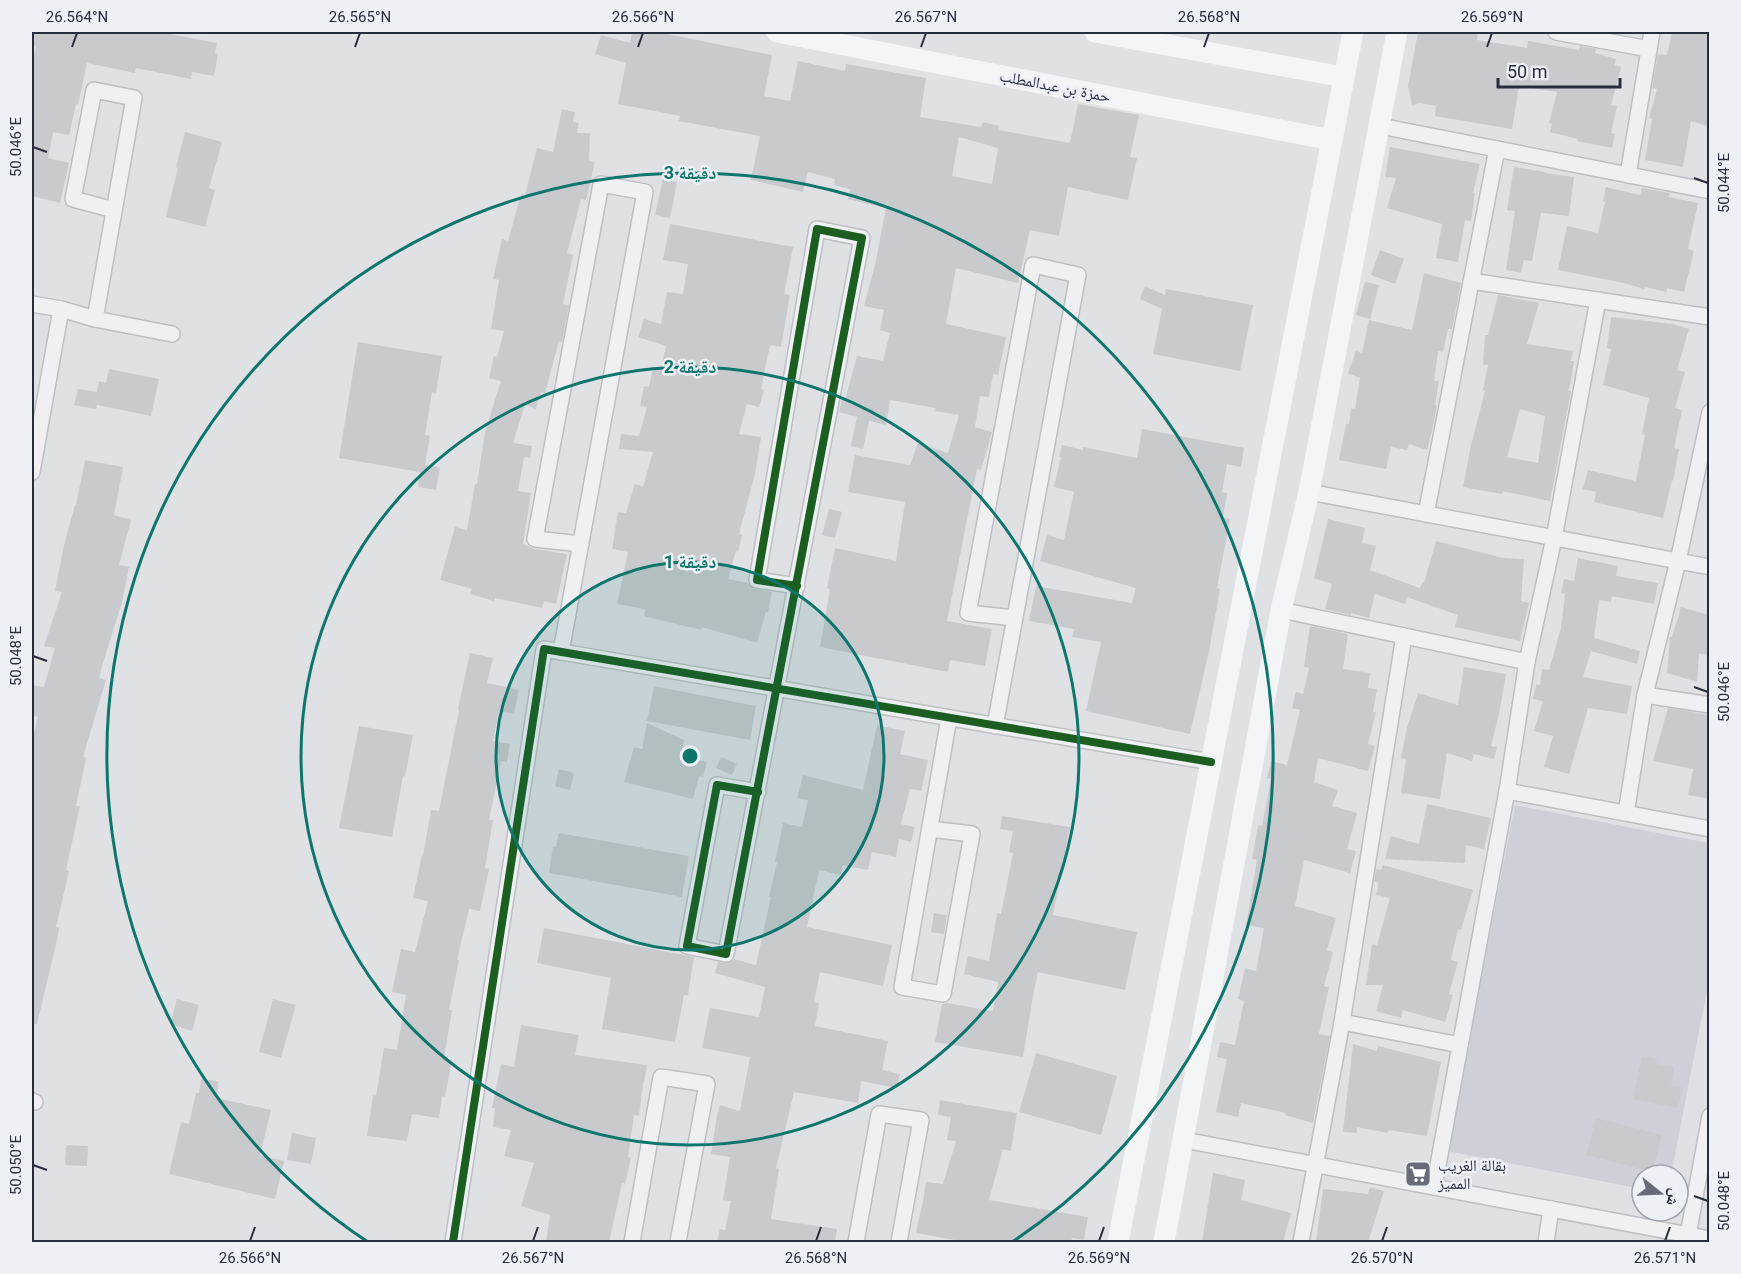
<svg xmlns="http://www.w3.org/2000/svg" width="1741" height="1274" font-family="Roboto,'Noto Naskh Arabic',sans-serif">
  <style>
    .built { fill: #ced0d8 }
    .building { fill: #c9cacd; fill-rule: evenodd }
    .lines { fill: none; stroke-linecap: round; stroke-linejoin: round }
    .street-casing { stroke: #bebfc3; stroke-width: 18 }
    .street { stroke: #f0f0f2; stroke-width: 15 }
    .secondary { stroke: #f4f5f6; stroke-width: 21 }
    .cycleway-casing { stroke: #edf0f5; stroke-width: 11 }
    .cycleway { stroke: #1b5e20; stroke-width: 8 }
    .ticks { fill: none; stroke: #282d3d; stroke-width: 2 }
    .ring { fill: none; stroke: #0f766e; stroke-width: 3 }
    .labels { text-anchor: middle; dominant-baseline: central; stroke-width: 5; stroke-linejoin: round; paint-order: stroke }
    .street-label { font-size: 16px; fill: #282d3d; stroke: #edf0f5 }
    .poi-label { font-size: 16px; fill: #282d3d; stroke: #edf0f5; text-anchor: start }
    .centre { fill: #0f766e; stroke: #edf0f5; stroke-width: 3 }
    .ring-label { font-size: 18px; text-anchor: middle; font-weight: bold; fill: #0f766e; stroke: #edf0f5; stroke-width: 5; stroke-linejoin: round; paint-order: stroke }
    .neatline { fill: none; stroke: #282d3d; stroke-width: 2 }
    .ticks-label { font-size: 15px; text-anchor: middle; fill: #282d3d }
  </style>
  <rect width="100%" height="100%" fill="#e0e1e5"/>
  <!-- built -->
  <path class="built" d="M1515 805 1709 843V980L1671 1175H1642V1189L1447 1151Z"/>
  <!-- building -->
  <g class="building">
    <path d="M32 32H159L217 43 215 53 218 54 214 76 192 72 191 79 136 68 135 73 87 63 78 105 76 104 69 135 53 132 48 158 69 163 60 203 32 196V65L36 46 32 45Z"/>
    <path d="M632 32H657L772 55 764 96 790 101 798 61 845 71 846 64 926 78 920 117 981 127 983 122 999 126 998 130 1070 143 1078 104 1139 115 1130 157 1137 158 1128 200 1068 187 1059 236 1030 230 1018 283 956 268 946 324 1006 337 998 375 993 374 989 397 980 396 975 427 992 432 981 470 977 469 947 621 992 629 985 666 950 660 948 672 820 647 830 589 827 588 835 548 896 561 905 502 848 492 855 455 910 465 918 443 948 453 959 415 935 411 936 408 890 400 886 425 869 421 863 449 851 446 857 417 839 412 842 399 845 400 857 356 883 361 890 333 880 330 884 310 864 306 875 265 886 208 848 199 850 189 834 185 835 179 808 172 803 192 751 180 760 136 679 121 680 116 618 104 626 63 595 54 601 35 630 43ZM959 137 998 148 992 184 952 176Z"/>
    <path d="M1418 32H1478L1477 40 1527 48 1528 41 1579 50 1580 46 1596 49 1595 53 1616 59 1615 65 1621 67 1611 105 1617 106 1611 133 1615 134 1612 148 1577 141 1578 139 1550 132 1552 124 1549 123 1557 92 1519 86 1512 129 1435 116 1436 106 1420 103 1412 105 1408 86Z"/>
    <path d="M1672 32H1710V127L1691 121 1683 167 1645 160 1652 119 1649 118 1657 89 1652 88 1658 54 1667 55Z"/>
    <path d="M562 109 575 112 573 122 579 123 577 133H590L589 161 595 162 586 200 581 199 567 253 573 255 563 304 569 305 562 342 559 341 545 393 541 392 536 409 525 405 513 443 532 446 530 458 524 457 518 491 531 493 523 544 534 549 567 554 556 604 544 601 542 608 495 598 494 601 470 594 472 589 440 580 455 527 467 530 475 484H477L485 432 501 381 489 378 494 356 497 357 504 331 491 329 499 280 493 279 502 239 508 241 521 194 525 195 537 148 553 152Z"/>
    <path d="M185 132 222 142 209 188 215 190 205 227 166 217 178 168 176 167Z"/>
    <path d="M1390 147 1480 164 1473 193 1475 194 1471 221 1465 220 1458 262 1436 258 1442 224 1387 208 1396 178 1385 177Z"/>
    <path d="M1514 167 1545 172 1544 173 1574 177 1569 216 1541 213 1532 261 1524 260 1521 273 1506 270 1515 211 1507 210Z"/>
    <path d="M663 179 677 182 670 218 655 215Z"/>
    <path d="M1606 187 1640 195 1642 188 1670 193 1669 197 1698 203 1688 249 1694 251 1684 292 1667 288 1666 292 1645 287 1644 289 1624 283 1558 270 1567 226 1598 233 1605 202 1603 201Z"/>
    <path d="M670 224 793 247 784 294 790 295 781 347 770 345 761 389 764 390 759 407 747 404 739 434 761 437 755 474 739 534 742 535 738 552 736 551 728 579 748 583 755 589 772 592 768 612H766L757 643 702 627 701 630 644 616 645 609 617 604 628 552 612 549 618 512 626 513 635 484 643 487 653 452 619 449 621 434 639 436 647 407 640 406 644 386 649 387 653 367 661 369 666 346 638 337 644 319 661 324 667 292 683 294 688 264 663 260Z"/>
    <path d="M1380 250 1404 259 1395 284 1371 275Z"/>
    <path d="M1424 273 1461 283 1452 329H1448L1443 352 1438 351 1434 381H1439L1435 405H1437L1432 431 1427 450 1409 444 1407 450 1391 447 1386 469 1339 460 1346 424H1349L1351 408 1355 409 1360 378 1348 373 1356 351 1362 353 1369 320 1412 330Z"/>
    <path d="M1365 282 1379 285 1370 319 1356 315Z"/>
    <path d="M1145 286 1165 295 1166 289 1253 305 1240 371 1153 354 1162 309 1140 299Z"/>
    <path d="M1498 295 1539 303 1527 344 1573 351 1571 361H1574L1569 391H1571L1550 501 1502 491V494L1463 487 1471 445 1485 391 1483 390 1488 365H1483L1485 335H1488ZM1520 409 1545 416 1538 463 1507 457Z"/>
    <path d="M1611 317 1672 324 1689 329 1677 370 1685 372 1675 408 1682 410 1674 448 1679 449 1673 481 1672 480 1663 518 1594 502 1596 492 1583 489 1588 470 1636 481 1645 435 1642 434 1649 398 1603 385 1611 349 1607 348Z"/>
    <path d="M358 342 442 356 436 393 432 392 425 435 430 436 425 465 440 467 436 490 418 487 420 472 339 458Z"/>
    <path d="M109 369 159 379 151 416 97 405 96 409 74 405 78 389 97 392 99 381 106 383Z"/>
    <path d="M1142 429 1244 448 1241 467 1227 464 1222 492 1227 493 1223 517 1230 519 1217 588 1220 589 1209 651 1190 734 1086 711 1101 642 1072 637 1074 629 1029 621 1036 586 1132 603 1136 588 1040 561 1047 535 1064 540 1074 492 1054 487 1061 457H1059L1062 445 1083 450V447L1137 458Z"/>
    <path d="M85 460 123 467 114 515 131 520 119 565 129 567 122 602 103 663 99 678 106 680 83 757 86 758 76 806H80L66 870 69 871 56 927 59 928 57 940 37 1024H32V740L38 717 32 715V685L44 687 55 648 44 646 62 592 55 591 64 545 75 505H76Z"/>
    <path d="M829 509 842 512 835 538 822 535Z"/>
    <path d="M1328 519 1365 528 1362 543 1376 546 1370 570 1420 588 1423 582 1424 583 1436 541 1503 558 1524 559 1521 601 1529 603 1520 641 1455 627 1458 615 1407 597 1405 604 1375 594 1369 618 1351 613V615L1325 609 1332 584 1314 578Z"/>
    <path d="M1578 558 1618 566 1616 576 1658 583 1654 604 1612 596 1611 602 1599 600 1594 638 1640 651 1637 664 1591 651 1583 677 1632 686 1627 714 1588 708 1569 774 1544 767 1553 736 1534 731 1543 701 1533 699 1536 684 1540 685 1542 669 1549 670 1561 628 1565 594 1561 593 1564 579 1574 581Z"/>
    <path d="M1681 607 1710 615 1707 654H1699L1697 682 1667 673 1670 637H1672Z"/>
    <path d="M1310 626 1348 634 1343 669 1370 673 1368 688 1377 689 1373 712H1376L1368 744 1375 746 1368 771 1318 758 1314 782 1338 790 1332 806 1357 813 1347 849 1356 851 1350 873 1304 860 1295 906 1336 918 1327 950 1333 952 1324 986 1329 987 1319 1034 1330 1036 1313 1123 1285 1115 1286 1113 1241 1103 1238 1117 1216 1112 1227 1059 1217 1057 1220 1042 1235 1045 1244 1001 1238 999 1245 968 1256 971 1264 928 1246 925 1257 860 1252 859 1258 825 1262 826 1271 779 1267 778 1271 761 1287 765 1300 710 1292 708 1296 692 1303 694 1309 668 1304 667Z"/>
    <path d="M470 653 493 658 487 683 519 690 514 714 499 711 493 741 510 744 507 762 501 761 489 820H493L485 868 489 869 480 911 469 909 457 960H459L449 1010H452L444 1058 452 1060 445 1097 442 1096 439 1118 412 1114 407 1141 367 1136 373 1095 376 1096 384 1048 397 1050 406 995 392 992 401 949 415 952 428 901 413 898 422 855 423 856 431 810 439 811 459 710 458 709Z"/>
    <path d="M1464 667 1506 674 1499 714 1491 746 1497 747 1494 759 1474 754 1472 761 1447 753 1440 799 1401 793 1406 759 1401 758 1407 728 1418 693 1458 705Z"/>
    <path d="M654 686 756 706 750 740 647 721Z"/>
    <path d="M1668 708 1710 715V799L1688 795 1693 769 1653 761Z"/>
    <path d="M647 723 684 740 681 756 707 762 703 777 699 776 693 799 624 782 634 747 642 749Z"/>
    <path d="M877 725 905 731 900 754 928 760 921 791 910 789 901 824 915 827 911 842 899 839 896 857 872 852 868 870 843 865 841 875 819 870 807 927 892 945 883 986 820 972 814 1002 819 1003 815 1026 888 1041 882 1070 900 1074 897 1088 861 1081 858 1103 794 1092 776 1168 779 1169 771 1219 837 1229 835 1242H717L720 1229 725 1230 731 1201 723 1200 730 1157 711 1154 717 1116 720 1105 740 1111 750 1057 702 1048 710 1008 759 1017 765 987 715 973 718 962 729 963 734 959 756 965 771 897H769L777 862H775L783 823 802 827 808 800 797 798 803 775 863 790Z"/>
    <path d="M359 726 413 735 405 777 403 776 392 837 339 828Z"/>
    <path d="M721 757 737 764 732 775 716 768Z"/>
    <path d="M559 769 574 773 570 790 555 786Z"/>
    <path d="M1427 804 1491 818 1484 849 1466 845 1465 863 1385 859 1391 836 1419 844Z"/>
    <path d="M1002 816 1070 827 1053 915 1137 932 1125 990 1038 972 1033 996 1023 1057 935 1042 942 1004 947 1003 993 1011 998 982 964 974 968 956 989 961 997 913 1001 914 1013 853 1009 852 1013 831 1000 829Z"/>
    <path d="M559 833 689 856 682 897 549 873 553 846 556 847Z"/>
    <path d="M1383 865 1473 890 1461 930 1458 929 1451 960 1458 962 1449 994 1453 995 1445 1022 1403 1010 1401 1018 1376 1011 1383 985H1366L1372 944 1377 945 1390 898 1376 895 1379 883 1374 881 1376 869 1381 870Z"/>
    <path d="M934 913 947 915 944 934 931 932Z"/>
    <path d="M544 928 694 957 688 995H684L675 1042 602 1029 611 978 537 963Z"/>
    <path d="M177 999 199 1005 192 1031 170 1024Z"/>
    <path d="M273 999 296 1005 281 1058 259 1052Z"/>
    <path d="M521 1025 579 1035 575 1055 647 1065 644 1083H643L639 1116 634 1115 628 1157 631 1158 625 1184 622 1183 609 1242H546L550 1215 521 1206 534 1163 504 1156 511 1130 493 1127 495 1108H492L501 1064 514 1067Z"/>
    <path d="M1353 1044 1377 1051 1378 1046 1441 1062 1427 1136 1388 1130V1133L1357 1127V1133L1343 1132Z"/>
    <path d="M1036 1053 1117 1076 1101 1135 1019 1112Z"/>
    <path d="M1642 1056 1657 1059 1656 1064 1674 1067 1671 1085 1682 1087 1678 1108 1633 1099Z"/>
    <path d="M201 1079 218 1081 217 1098 271 1110 260 1155 284 1161 275 1199 169 1174 181 1122 189 1124 196 1093H199Z"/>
    <path d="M940 1100 1017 1113 1011 1151 1003 1149 989 1200 1088 1217 1084 1240 1072 1238 1071 1242H966L916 1233 923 1201 926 1182 943 1184 956 1141 947 1140 951 1117 938 1115Z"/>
    <path d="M1596 1118 1662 1135 1653 1172 1586 1155Z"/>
    <path d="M292 1133 316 1138 311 1164 287 1160Z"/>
    <path d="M66 1145 88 1146 87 1166 65 1165Z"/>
    <path d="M1213 1173 1245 1180 1241 1200 1291 1213 1283 1242H1202Z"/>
    <path d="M1370 1187 1384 1191 1368 1242H1316L1323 1189 1368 1194Z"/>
  </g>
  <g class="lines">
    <defs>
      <g id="street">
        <path d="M1556 32 1649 49"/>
        <path d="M1380 126 1710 191"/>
        <path d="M1628 175 1652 32"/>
        <path d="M1471 281 1710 317"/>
        <path d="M32 304 61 309 95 319 172 334"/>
        <path d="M95 319 134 98 94 90 73 199 114 210"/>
        <path d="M32 472 61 309"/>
        <path d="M1309 492 1710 567"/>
        <path d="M1426 514 1497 149"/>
        <path d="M1281 610 1527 662"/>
        <path d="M561 652 645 192 601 184 535 539 581 544"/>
        <path d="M1645 695 1678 561 1710 412"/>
        <path d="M995 726 1078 275 1033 265 968 613 1015 618"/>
        <path d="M1507 791 1710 829"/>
        <path d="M758 792 717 785 687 946 726 954C773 716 817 477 862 238L817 229 757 580 797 586"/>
        <path d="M1626 813 1645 695 1710 705"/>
        <path d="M930 829 972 834 943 994 902 987 949 718"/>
        <path d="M1342 1022 1460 1045"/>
        <path d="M32 1101 35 1102"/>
        <path d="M1184 1140 1710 1239"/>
        <path d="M1434 1187 1507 791 1527 662 1554 538 1598 300"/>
        <path d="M1688 1235 1710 1116"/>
        <path d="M453 1242 544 649 1211 762"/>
        <path d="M632 1242 661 1077 707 1084 678 1242"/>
        <path d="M856 1242 879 1114 921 1120 899 1242"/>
        <path d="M1301 1242 1342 1022 1404 636"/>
        <path d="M1546 1242 1551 1209"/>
      </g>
    </defs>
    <!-- street casing -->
    <use href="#street" class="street-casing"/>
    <!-- street -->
    <use href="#street" class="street"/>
    <!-- secondary -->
    <g class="secondary">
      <path d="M777 32 1332 140"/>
      <path d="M1095 32 1344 77"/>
      <path d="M1118 1242 1353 32"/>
      <path d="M1164 1242 1281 610 1309 492 1397 32"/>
    </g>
    <defs>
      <g id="cycleway">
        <path d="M758 792 717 785 687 946 726 954C773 716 817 477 862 238L817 229 757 580 797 586"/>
        <path d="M453 1242 544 649 1211 762"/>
      </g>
    </defs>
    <!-- cycleway casing -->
    <use href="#cycleway" class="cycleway-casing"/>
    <!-- cycleway -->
    <use href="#cycleway" class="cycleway"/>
  </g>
  <!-- ticks -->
  <path class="ticks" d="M72 47 77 33M355 47 360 33M638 47 643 33M921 47 926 33M1204 47 1209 33M1487 47 1492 33M33 147 47 152M1694 178 1708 183M33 656 47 661M1694 687 1708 692M33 1165 47 1170M1694 1196 1708 1201M250 1241 255 1227M533 1241 538 1227M816 1241 821 1227M1099 1241 1104 1227M1382 1241 1387 1227M1665 1241 1670 1227"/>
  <!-- distance rings -->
  <circle cx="690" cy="756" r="194" fill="#0f766e" fill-opacity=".12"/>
  <g class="ring">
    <circle cx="690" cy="756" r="194"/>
    <circle cx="690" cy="756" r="389"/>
    <path d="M368 1242A583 583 0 1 1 1012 1242"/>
  </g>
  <!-- icons -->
  <defs>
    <symbol id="supermarket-square" viewBox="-11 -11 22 22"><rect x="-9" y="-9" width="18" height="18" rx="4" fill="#686c78" stroke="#edf0f5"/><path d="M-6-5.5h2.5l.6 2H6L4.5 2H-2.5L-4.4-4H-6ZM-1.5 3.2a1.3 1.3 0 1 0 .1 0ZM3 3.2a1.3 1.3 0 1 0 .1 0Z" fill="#fff"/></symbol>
  </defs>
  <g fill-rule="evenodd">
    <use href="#supermarket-square" x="1403" y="1159" width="30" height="30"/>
  </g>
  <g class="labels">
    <!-- street labels -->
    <g class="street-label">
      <text transform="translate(1055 86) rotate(11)">حمزة بن عبدالمطلب</text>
    </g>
    <!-- poi labels -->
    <g class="poi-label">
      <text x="1438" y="1165">بقالة الغريب<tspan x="1438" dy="18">المميز</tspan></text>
    </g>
  </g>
  <circle cx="690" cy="756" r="9" class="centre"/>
  <g class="ring-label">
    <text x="690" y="179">3 دقيقة</text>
    <text x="690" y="373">2 دقيقة</text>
    <text x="690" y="568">1 دقيقة</text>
  </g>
  <!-- border -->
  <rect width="1741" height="1274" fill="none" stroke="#edf0f5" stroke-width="66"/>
  <!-- north arrow -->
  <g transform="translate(1660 1193) rotate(108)"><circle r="28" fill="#edf0f5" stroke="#9ea2ab" stroke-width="1.5"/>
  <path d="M0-4.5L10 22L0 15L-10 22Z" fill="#686c78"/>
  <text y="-9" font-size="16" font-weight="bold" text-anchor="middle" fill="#282d3d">ش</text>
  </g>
  <!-- scale -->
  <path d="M1498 78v9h122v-9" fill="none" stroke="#282d3d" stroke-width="3"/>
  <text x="1507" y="78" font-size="18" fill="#282d3d" stroke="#edf0f5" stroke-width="4.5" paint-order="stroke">50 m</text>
  <rect x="33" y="33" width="1675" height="1208" class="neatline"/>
  <g class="ticks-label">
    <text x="77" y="22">26.564°N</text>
    <text x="360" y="22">26.565°N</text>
    <text x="643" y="22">26.566°N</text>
    <text x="926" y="22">26.567°N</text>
    <text x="1209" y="22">26.568°N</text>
    <text x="1492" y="22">26.569°N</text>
    <text transform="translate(16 147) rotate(-90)" y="5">50.046°E</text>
    <text transform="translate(1724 183) rotate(-90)" y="5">50.044°E</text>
    <text transform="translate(16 656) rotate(-90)" y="5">50.048°E</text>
    <text transform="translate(1724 692) rotate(-90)" y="5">50.046°E</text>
    <text transform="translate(16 1165) rotate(-90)" y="5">50.050°E</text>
    <text transform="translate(1724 1201) rotate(-90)" y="5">50.048°E</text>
    <text x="250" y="1263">26.566°N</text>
    <text x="533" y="1263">26.567°N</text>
    <text x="816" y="1263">26.568°N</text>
    <text x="1099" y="1263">26.569°N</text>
    <text x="1382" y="1263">26.570°N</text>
    <text x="1665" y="1263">26.571°N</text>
  </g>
</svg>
